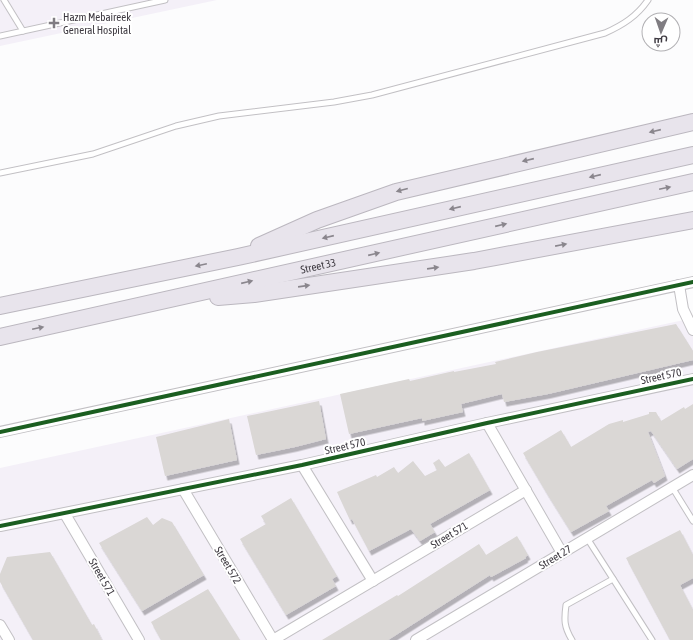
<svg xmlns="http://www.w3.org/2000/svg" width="693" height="640" font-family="'Asap Condensed',Cairo,sans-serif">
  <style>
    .built { fill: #f4f0f8 }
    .building { fill: #dad7d5; filter: url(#shadow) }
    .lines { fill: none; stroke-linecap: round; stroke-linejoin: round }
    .service-casing { stroke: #c2c0c4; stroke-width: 7 }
    .minor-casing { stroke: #c2c0c4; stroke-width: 12 }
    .trunk-casing { stroke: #bbb7bf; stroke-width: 18 }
    .service { stroke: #fff; stroke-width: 5 }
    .minor { stroke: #fff; stroke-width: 10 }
    .trunk { stroke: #e8e4ec; stroke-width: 16 }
    .cycleway-casing { stroke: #fff; stroke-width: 6 }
    .cycleway { stroke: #1b5e20; stroke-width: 4 }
    .oneway { fill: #8a868d }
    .poi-dot { fill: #807d82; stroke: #fff; stroke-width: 1.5 }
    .labels { text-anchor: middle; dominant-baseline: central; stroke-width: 4; stroke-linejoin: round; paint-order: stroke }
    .poi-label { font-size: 11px; fill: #3d3940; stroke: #fff; text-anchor: start }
    .street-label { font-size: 11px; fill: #3d3940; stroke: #fff }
  </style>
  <defs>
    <filter id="shadow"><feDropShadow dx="2.5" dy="4.5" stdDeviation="0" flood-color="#0004"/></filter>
  </defs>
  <rect width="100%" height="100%" fill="#fcfcfd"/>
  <!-- built -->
  <g class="built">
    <path d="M0 0H217L0 46Z"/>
    <path d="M693 318V640H0V468Z"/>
  </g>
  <!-- building -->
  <g class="building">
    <path d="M676 324 693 351V360L548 394 504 402 502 394 461 404 463 412 422 421V418L349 434 340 394 409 379 410 381 454 371V372L496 364 495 362 537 352Z"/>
    <path d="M319 401 326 439 295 447 256 455 247 416Z"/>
    <path d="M693 404V459L677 469 651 431 648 432 665 476 654 483 652 480 606 506 609 511 571 532 546 492 523 453 561 430 571 447 609 424 623 420V422L649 414V412H656L661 421 684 407 685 409Z"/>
    <path d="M229 419 237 460 165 476 156 437Z"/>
    <path d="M469 453 490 490 430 524 435 532 420 541 411 529 369 551 352 519 350 520 337 492 376 475 377 477 394 467 398 473 413 461 425 476 437 470 433 463 439 459 445 467Z"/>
    <path d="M291 498 337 576 332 579 336 586 286 615 240 539 266 524 261 516Z"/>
    <path d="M147 517 153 525 162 518 172 522 204 575 142 611 99 543Z"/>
    <path d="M680 530 693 555V578L680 585 693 610V640H670L626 558Z"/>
    <path d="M517 536 528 555 525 557 526 558 491 577 490 575 388 640H322L397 595 398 596 479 544 486 555Z"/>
    <path d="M50 552 92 625 94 624 102 640H33L0 582V574L7 557Z"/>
    <path d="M208 589 240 640H161L151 622Z"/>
  </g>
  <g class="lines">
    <defs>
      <g id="service">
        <path d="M4 0 23 31"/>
        <path d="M0 36 165 0"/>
        <path d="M0 173 93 154 176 126 219 116 334 102 372 95 605 33C623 25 637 16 648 0"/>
        <path d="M672 487 693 521"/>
        <path d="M587 538 652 640"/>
        <path d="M572 640C564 627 564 620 566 605L613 579"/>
      </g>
      <g id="minor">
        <path d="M679 285 683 309 693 330"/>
        <path d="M487 423 562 553"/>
        <path d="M0 432 693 282"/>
        <path d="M302 465 373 581"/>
        <path d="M183 489 273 640"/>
        <path d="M65 514 139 640"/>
        <path d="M0 526 302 465 487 423 693 379"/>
        <path d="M0 625 9 640"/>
        <path d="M273 640 526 490"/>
        <path d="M416 640 693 475"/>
      </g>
      <g id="trunk">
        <path d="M259 246 317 220 396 192 693 122"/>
        <path d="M218 297 254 294 474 261 693 220"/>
        <path d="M0 306 238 257 693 155"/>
        <path id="s1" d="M0 337 693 182"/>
      </g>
    </defs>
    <!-- service casing -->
    <use href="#service" class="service-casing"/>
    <!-- minor casing -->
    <use href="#minor" class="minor-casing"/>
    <!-- trunk casing -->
    <use href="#trunk" class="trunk-casing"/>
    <!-- service -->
    <use href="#service" class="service"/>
    <!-- minor -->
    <use href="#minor" class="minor"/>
    <!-- trunk -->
    <use href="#trunk" class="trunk"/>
    <defs>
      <g id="cycleway">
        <path d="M0 432 693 282"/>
        <path d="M0 526 302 465 487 423 693 379"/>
      </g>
    </defs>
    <!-- cycleway casing -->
    <use href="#cycleway" class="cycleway-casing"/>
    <!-- cycleway -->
    <use href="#cycleway" class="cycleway"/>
  </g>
  <!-- one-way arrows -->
  <defs><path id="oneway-solid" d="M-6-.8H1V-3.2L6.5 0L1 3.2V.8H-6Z"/></defs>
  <g class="oneway">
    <use href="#oneway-solid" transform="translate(655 131) rotate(167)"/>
    <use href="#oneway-solid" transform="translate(528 160) rotate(167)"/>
    <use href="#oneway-solid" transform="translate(595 176) rotate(167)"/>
    <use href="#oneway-solid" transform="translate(665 188) rotate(-12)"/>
    <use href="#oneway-solid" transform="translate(402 190) rotate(165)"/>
    <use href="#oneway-solid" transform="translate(455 208) rotate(167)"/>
    <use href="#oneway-solid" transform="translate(501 225) rotate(-13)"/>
    <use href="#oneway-solid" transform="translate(328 237) rotate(167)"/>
    <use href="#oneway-solid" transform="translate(561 245) rotate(-11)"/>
    <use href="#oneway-solid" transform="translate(374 254) rotate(-13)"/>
    <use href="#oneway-solid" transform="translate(201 265) rotate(168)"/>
    <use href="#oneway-solid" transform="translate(433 268) rotate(-8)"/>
    <use href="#oneway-solid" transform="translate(247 282) rotate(-13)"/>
    <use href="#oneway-solid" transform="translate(304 286) rotate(-8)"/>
    <use href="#oneway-solid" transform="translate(38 328) rotate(-12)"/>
  </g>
  <!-- markers -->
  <path class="poi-dot" d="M52 17h4v4h4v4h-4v4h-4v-4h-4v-4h4z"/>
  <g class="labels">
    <!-- poi labels -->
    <g class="poi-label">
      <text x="63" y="17">Hazm Mebaireek<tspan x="63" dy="13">General Hospital</tspan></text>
    </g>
    <!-- street labels -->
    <g class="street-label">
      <text stroke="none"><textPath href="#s1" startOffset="326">Street 33</textPath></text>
      <text transform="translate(661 376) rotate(-12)">Street 570</text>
      <text transform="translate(345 446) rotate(-13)">Street 570</text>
      <text transform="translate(449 535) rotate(-31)">Street 571</text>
      <text transform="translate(555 557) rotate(-31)">Street 27</text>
      <text transform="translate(228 565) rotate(59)">Street 572</text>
      <text transform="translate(102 577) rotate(60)">Street 571</text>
    </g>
  </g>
  <!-- north arrow -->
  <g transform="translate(661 32) rotate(182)"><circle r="19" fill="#ffffff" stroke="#b1b0b3"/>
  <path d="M0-3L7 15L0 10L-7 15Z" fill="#807d82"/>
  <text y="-6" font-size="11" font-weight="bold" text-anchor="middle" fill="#3d3940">ش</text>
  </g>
</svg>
